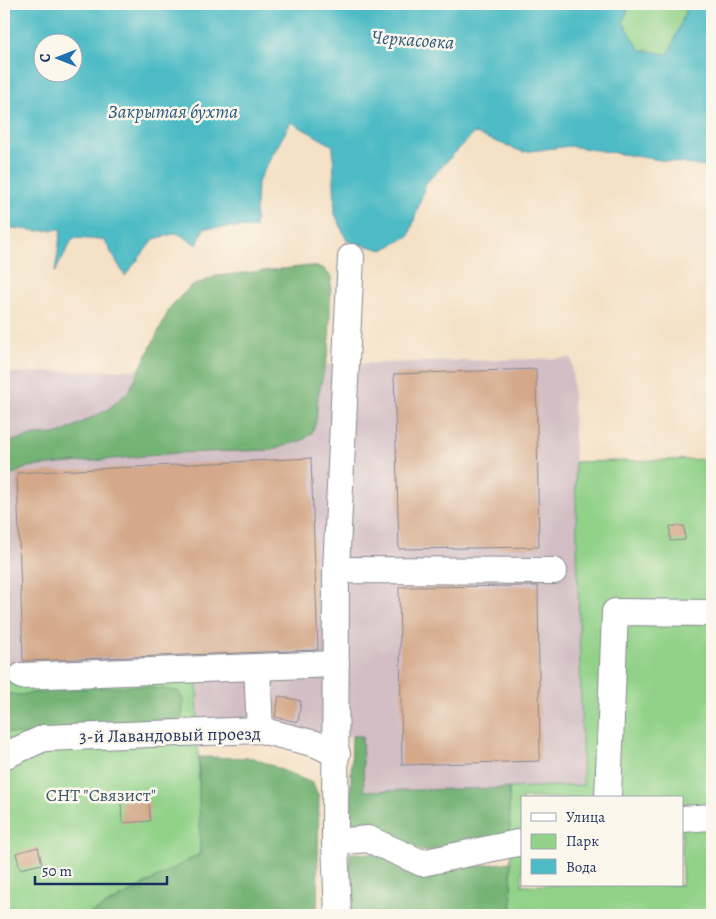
<svg xmlns="http://www.w3.org/2000/svg" width="716" height="919" font-family="Alegreya,serif">
  <style>
    .industrial { fill: #d2bec4 }
    .green { fill: #91d188; stroke: #568073; fill-rule: evenodd }
    .forest { fill: #74b374; stroke: #487169 }
    .water { fill: #4dbbc5; stroke: #347592; fill-rule: evenodd }
    .building { fill: #d4a889 }
    .lines { fill: none; stroke-linecap: round; stroke-linejoin: round }
    .minor-casing { stroke: #888892; stroke-width: 28 }
    .minor { stroke: #fff; stroke-width: 26 }
    .labels { text-anchor: middle; dominant-baseline: central; stroke-width: 5; stroke-linejoin: round; paint-order: stroke }
    .street-label { font-size: 18px; fill: #1b2f5e; stroke: #fbf7ec }
    .park-label { font-size: 18px; fill: #385868; stroke: #fbf7ec }
    .water-label { font-size: 19px; font-style: italic; fill: #2a597d; stroke: #fbf7ec }
  </style>
  <rect width="100%" height="100%" fill="#fbf7ec"/>
  <filter id="ink" filterUnits="userSpaceOnUse"><feTurbulence type="fractalNoise" baseFrequency=".02" numOctaves="2"/><feDisplacementMap in="SourceGraphic" scale="10" xChannelSelector="R" yChannelSelector="G"/><feConvolveMatrix kernelMatrix="1 2 1 2 8 2 1 2 1" color-interpolation-filters="sRGB"/></filter>
  <filter id="wash" filterUnits="userSpaceOnUse"><feTurbulence type="fractalNoise" baseFrequency=".0096" numOctaves="4" result="noise"/><feDisplacementMap in="SourceGraphic" scale="20" xChannelSelector="R" yChannelSelector="G"/><feGaussianBlur stdDeviation="1.12" result="paint"/><feColorMatrix in="noise" values="0 0 0 0 0 0 0 0 0 0 0 0 0 0 0 0 0 1.4 0 .05"/><feComposite in="paint" operator="in"/></filter>
  <g filter="url(#wash)">
    <rect width="100%" height="100%" fill="#f4e1c6"/>
    <!-- industrial -->
    <path class="industrial" d="M572 358 583 786 363 791 362 736 198 740 197 677 4 682V373Z"/>
    <!-- green -->
    <g class="green">
      <path d="M630 4H686L687 8 669 54 640 51 623 22Z"/>
      <path d="M712 459V915H512L509 788 583 785 575 462ZM522 798H682V885H522Z"/>
      <path d="M197 677 200 854 88 915H4V682Z"/>
    </g>
    <!-- forest -->
    <g class="forest">
      <path d="M310 266 323 268 331 277 329 349 318 396 316 422 312 433 303 440 271 450 176 453 28 467 4 478V443L36 435 59 434 107 410 129 391 171 306 190 287 216 276Z"/>
      <path d="M139 686 178 691 184 701 181 725 55 740 4 732V693L18 695 58 690Z"/>
      <path d="M352 736H362L364 791 509 788 510 843 423 851 350 830Z"/>
      <path d="M199 757 254 758 312 783 319 796 317 915H88L200 854Z"/>
      <path d="M350 853 378 854 419 873 511 862 512 915H349Z"/>
    </g>
    <!-- water -->
    <path class="water" d="M4 4H630L623 22 640 50 669 54 687 8 686 4H712V168L570 146 523 152 474 133 426 183 409 236 383 250 347 241 335 214 333 146 291 122 257 183 255 227 204 228 197 245 177 233 154 239 125 276 104 240 73 238 55 272 61 229 38 231 4 227ZM42 42H72V72H42Z"/>
    <g id="blocks">
      <!-- building -->
      <g class="building">
        <path d="M536 369 539 547 399 549 394 374Z"/>
        <path d="M311 458 318 650 23 661 17 473Z"/>
        <path d="M670 526H684L685 540 670 541Z"/>
        <path d="M538 586 540 761 402 765 399 587Z"/>
        <path d="M279 696 301 701 298 722 275 717Z"/>
        <path d="M149 799 150 821 122 823 121 801Z"/>
        <path d="M38 847 42 864 20 869 16 853Z"/>
      </g>
    </g>
  </g>
  <g filter="url(#ink)">
    <use href="#blocks" fill-opacity="0" stroke="#888892" stroke-width="1"/>
    <g class="lines">
      <defs>
        <g id="minor">
          <path d="M336 570 351 257"/>
          <path d="M257 667 260 730"/>
          <path d="M22 676 336 664"/>
          <path d="M4 756 44 738 260 730 316 744 337 754"/>
          <path d="M608 798 615 612 712 613"/>
          <path d="M682 819 712 817"/>
          <path d="M335 842 368 839 422 863 522 842"/>
          <path d="M338 915 335 842 336 570 554 571"/>
        </g>
      </defs>
      <!-- minor casing -->
      <use href="#minor" class="minor-casing"/>
      <!-- minor -->
      <use href="#minor" class="minor"/>
    </g>
  </g>
  <g class="labels">
    <!-- street labels -->
    <g class="street-label">
      <text transform="translate(170 735) rotate(-1)">3-й Лавандовый проезд</text>
    </g>
    <!-- park labels -->
    <g class="park-label">
      <text x="101" y="795">СНТ "Связист"</text>
    </g>
    <!-- water labels -->
    <g class="water-label">
      <text transform="translate(413 40) rotate(4)">Черкасовка</text>
      <text x="173" y="112">Закрытая бухта</text>
    </g>
  </g>
  <!-- margin -->
  <rect width="716" height="919" fill="none" stroke="#fbf7ec" stroke-width="20"/>
  <!-- legend -->
  <rect x="521" y="796" width="162" height="90" fill="#fbf7ec" stroke="#a1a7b3"/>
  <rect x="531" y="813" width="25" height="8" fill="#ffffff" stroke="#a1a7b3"/>
  <text x="566" y="822" font-size="15" fill="#1b2f5e">Улица</text>
  <rect x="531" y="834" width="25" height="15" fill="#91d188" stroke="#a1a7b3"/>
  <text x="566" y="846" font-size="15" fill="#1b2f5e">Парк</text>
  <rect x="531" y="859" width="25" height="15" fill="#4dbbc5" stroke="#a1a7b3"/>
  <text x="566" y="872" font-size="15" fill="#1b2f5e">Вода</text>
  <!-- north arrow -->
  <g transform="translate(58 58) rotate(270)"><circle r="24" fill="#fbf7ec" stroke="#a1a7b3"/>
  <path d="M0-4L9 19L0 12L-9 19Z" fill="#1f6fb2"/>
  <text y="-8" font-size="14" font-weight="bold" text-anchor="middle" fill="#1b2f5e">С</text>
  </g>
  <!-- scale -->
  <path d="M35 876v8h132v-8" fill="none" stroke="#1b2f5e" stroke-width="2.5"/>
  <text x="42" y="876" font-size="15" fill="#1b2f5e" stroke="#fbf7ec" stroke-width="4" paint-order="stroke">50 m</text>
</svg>
